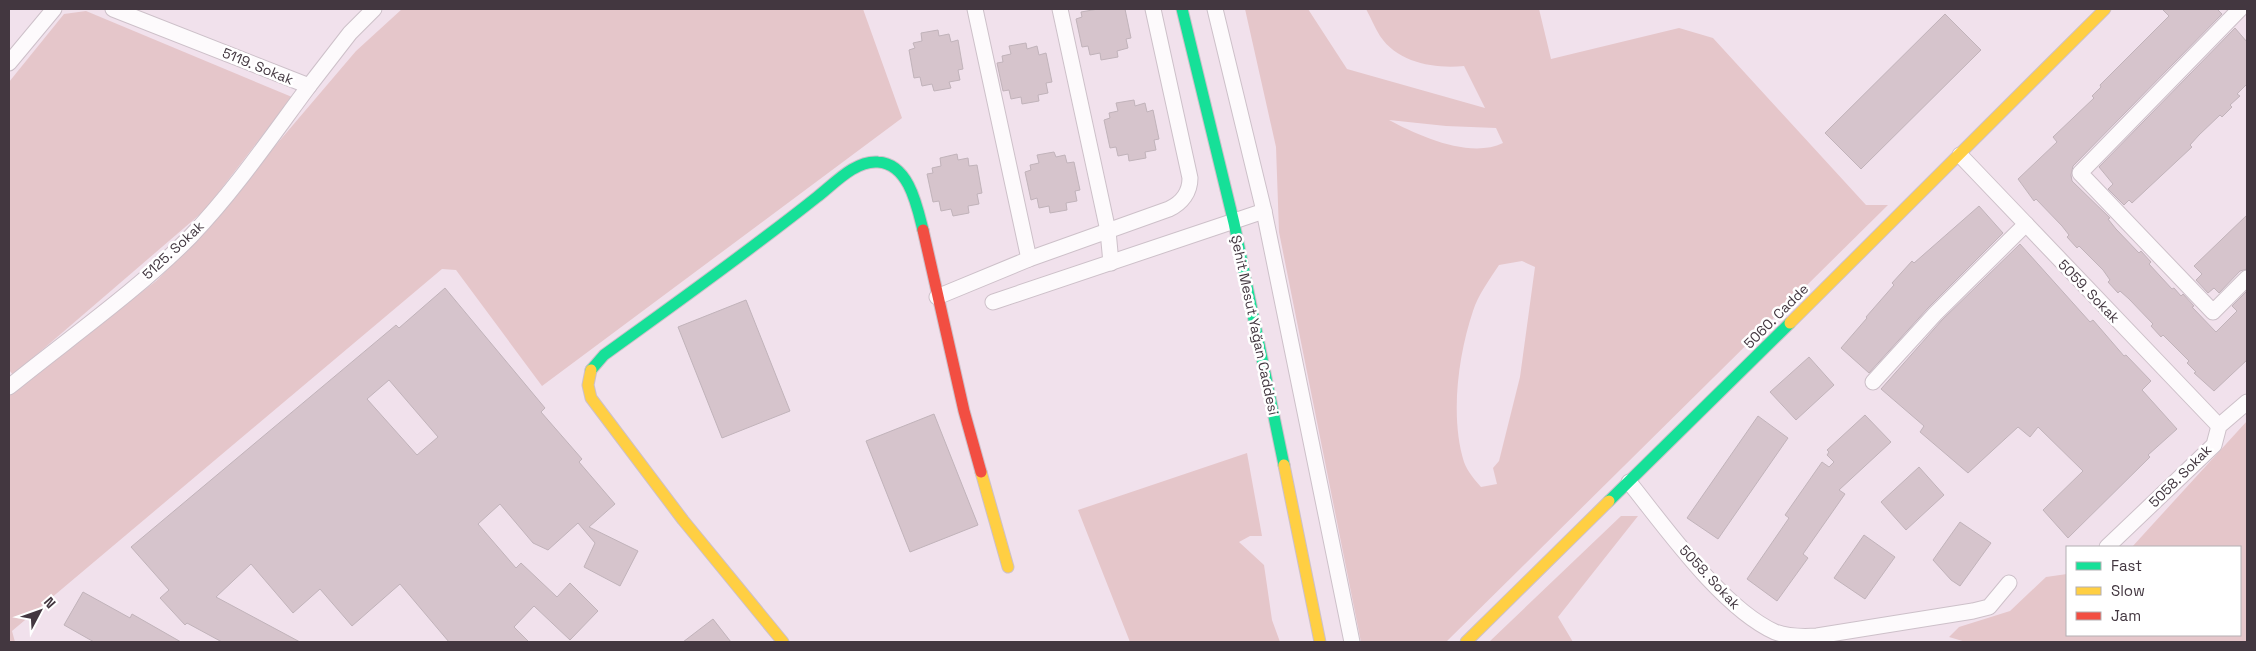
<svg xmlns="http://www.w3.org/2000/svg" width="2256" height="651" font-family="'Space Grotesk',sans-serif">
  <style>
    .green { fill: #e5c6ca; fill-rule: evenodd }
    .building { fill: #d6c4cc; stroke: #c1b3ba; fill-rule: evenodd }
    .lines { fill: none; stroke-linecap: round; stroke-linejoin: round }
    .street-casing { stroke: #cdc0c9; stroke-width: 17 }
    .fast-casing { stroke: #cdc0c9; stroke-width: 13 }
    .slow-casing { stroke: #cdc0c9; stroke-width: 13 }
    .jam-casing { stroke: #cdc0c9; stroke-width: 13 }
    .street { stroke: #fdfafc; stroke-width: 15 }
    .fast { stroke: #16e098; stroke-width: 11 }
    .slow { stroke: #ffcf43; stroke-width: 11 }
    .jam { stroke: #f24e42; stroke-width: 11 }
    .labels { text-anchor: middle; dominant-baseline: central; stroke-width: 5; stroke-linejoin: round; paint-order: stroke }
    .street-label { font-size: 14px; fill: #433740; stroke: #fff }
  </style>
  <rect width="100%" height="100%" fill="#f1e1ec"/>
  <!-- green -->
  <g class="green">
    <path d="M402 9H863L902 118 542 386 456 270 442 269 12 631 15 642H9V395L156 281 205 233 264 159 356 51Z"/>
    <path d="M1245 9H1308L1347 69 1485 108 1464 66C1435 69 1398 63 1380 36 1375 28 1371 18 1366 9H1539L1551 59 1679 28 1713 38 1866 205H1888L1446 642H1361L1279 232 1276 147ZM1389 120 1446 126 1496 128 1503 143C1470 159 1419 136 1389 120ZM1522 261 1535 267 1520 377 1499 461 1493 468 1497 484 1481 487C1475 480 1467 471 1464 462 1450 417 1458 356 1473 311 1478 295 1490 279 1499 265Z"/>
    <path d="M86 11 292 97 205 210 13 375 9 370V82L64 14Z"/>
    <path d="M2247 421V642H1966L1949 637 1959 627 2010 611 2046 577 2067 574V635H2240V547H2132Z"/>
    <path d="M1247 453 1262 536H1250L1239 542 1264 565 1272 620 1280 642H1130L1078 510Z"/>
    <path d="M1621 516H1638L1558 617 1573 642H1489Z"/>
  </g>
  <!-- building -->
  <g class="building">
    <path d="M1098 9H1125L1131 38 1126 39 1128 48 1117 51 1118 57 1101 60 1100 53 1090 55 1088 46 1082 47 1076 19 1082 17 1081 12Z"/>
    <path d="M2162 9H2217L2222 14 2073 166 2071 175 2072 181 2110 218 2108 219 2116 229 2139 253 2141 251 2151 262 2149 264 2172 289 2174 288 2181 296 2183 294 2194 306 2192 307 2216 332 2237 311 2232 306 2247 291V360L2214 391 2194 373 2196 372 2187 363 2189 361 2163 335 2161 337 2151 326 2153 324 2129 299 2120 291 2118 293 2108 282 2110 280 2103 270 2079 246 2077 248 2067 237 2069 235 2062 226 2036 199 2034 201 2018 179 2057 142 2053 137 2094 98 2092 96 2101 87 2100 85 2169 16Z"/>
    <path d="M1945 14 1981 50 1861 169 1825 133Z"/>
    <path d="M2235 28 2247 42V84L2237 94 2240 96 2230 105 2232 107 2222 117 2220 115 2199 135 2190 145 2192 147 2132 203 2129 200 2124 205 2108 189 2113 184 2099 167Z"/>
    <path d="M938 30 939 36 949 34 951 42 958 40 963 69 958 70 960 80 949 82 951 88 934 91 932 84 922 86 920 77 914 78 909 50 915 48 913 43 922 41 921 33Z"/>
    <path d="M1026 43 1027 49 1037 46 1039 55 1046 53 1052 82 1046 83 1048 93 1038 95 1039 101 1022 104 1021 97 1011 99 1009 90 1003 91 997 63 1003 62 1002 56 1011 54 1009 46Z"/>
    <path d="M1134 100 1135 106 1145 103 1147 112 1153 110 1159 139 1154 140 1156 150 1145 152 1146 158 1129 161 1128 154 1118 156 1116 147 1110 148 1104 120 1110 118 1109 113 1118 111 1116 103Z"/>
    <path d="M1054 152 1056 157 1065 155 1067 163 1074 162 1080 190 1075 191 1077 201 1066 203 1067 210 1050 213 1049 206 1039 208 1037 198 1031 200 1025 172 1031 170 1030 165 1039 163 1037 155Z"/>
    <path d="M957 154 958 160 968 158 969 166 977 165 982 193 977 194 979 204 968 206 969 213 953 216 951 209 941 211 939 201 933 202 927 174 933 173 932 168 941 166 940 158Z"/>
    <path d="M1979 206 2003 233 1928 308 1869 373 1841 348 1867 318 1866 317 1894 285 1892 283 1912 261 1914 263Z"/>
    <path d="M2247 215V269L2240 271 2219 293 2214 288 2208 293 2196 280 2202 274 2194 266Z"/>
    <path d="M2020 244 2090 322 2093 320 2124 356 2126 355 2151 381 2142 390 2177 429 2148 455 2150 457 2068 538 2043 510 2083 471 2038 427 2030 437 2018 427 1968 473 1920 432 1924 426 1881 389 1942 320Z"/>
    <path d="M445 288 545 408 541 412 582 459 579 462 615 504 589 527 638 551 620 586 584 567 595 543 578 523 548 550 533 543 500 504 478 524 516 568 521 563 557 597 570 583 598 611 570 640 534 606 514 627 529 642H449L400 584 352 626 320 589 293 613 251 564 216 597 300 642H222L187 623 185 625 160 598 169 590 131 547 396 325 399 328ZM389 380 438 437 417 455 367 399Z"/>
    <path d="M746 300 790 411 722 438 678 327Z"/>
    <path d="M1809 357 1834 385 1796 420 1770 392Z"/>
    <path d="M934 414 978 525 910 552 866 441Z"/>
    <path d="M1865 415 1891 442 1839 490 1845 494 1803 554 1808 558 1777 601 1747 579 1789 518 1785 515 1822 462 1829 467 1834 462 1827 455 1829 452 1827 450Z"/>
    <path d="M1758 416 1788 438 1718 539 1687 518Z"/>
    <path d="M1919 467 1944 495 1906 530 1881 502Z"/>
    <path d="M1960 522 1991 543 1960 586 1951 580 1933 560Z"/>
    <path d="M1864 535 1895 557 1865 599 1834 578Z"/>
    <path d="M83 592 130 618 132 614 181 642H94L64 625Z"/>
    <path d="M713 619 731 642H683Z"/>
  </g>
  <g class="lines">
    <defs>
      <g id="street">
        <path d="M113 9 309 86 350 33 374 9"/>
        <path d="M975 9 1029 259"/>
        <path d="M1060 9 1108 231 1111 263"/>
        <path d="M1215 9 1264 211 1352 642"/>
        <path d="M2240 9 2080 173 2213 312 2247 278"/>
        <path d="M9 63 54 9"/>
        <path d="M1960 155 2219 426"/>
        <path d="M937 297 1029 259 1169 209C1182 203 1190 192 1190 178L1153 9"/>
        <path d="M993 302 1264 211"/>
        <path d="M1873 382 1935 314 2026 224"/>
        <path d="M9 387C68 339 138 290 191 236 235 190 271 137 309 86"/>
        <path d="M1629 482C1666 528 1722 608 1775 632 1789 637 1803 637 1817 636L1973 611 1989 607 2009 583"/>
        <path d="M2107 547 2214 445 2219 426 2247 402"/>
      </g>
      <g id="fast">
        <path d="M1182 9 1234 223 1284 465"/>
        <path d="M591 370 604 355C676 303 748 252 817 197 834 184 855 160 878 162 909 164 917 206 923 230"/>
        <path d="M1609 501 1790 323"/>
      </g>
      <g id="slow">
        <path d="M1790 323 2105 9"/>
        <path d="M591 370 588 385 591 398 683 520 783 642"/>
        <path d="M1284 465 1320 642"/>
        <path d="M981 472 1008 567"/>
        <path d="M1466 642 1609 501"/>
      </g>
      <path id="jam" d="M923 230 964 411 981 472"/>
    </defs>
    <!-- street casing -->
    <use href="#street" class="street-casing"/>
    <!-- fast casing -->
    <use href="#fast" class="fast-casing"/>
    <!-- slow casing -->
    <use href="#slow" class="slow-casing"/>
    <!-- jam casing -->
    <use href="#jam" class="jam-casing"/>
    <!-- street -->
    <use href="#street" class="street"/>
    <!-- fast -->
    <use href="#fast" class="fast"/>
    <!-- slow -->
    <use href="#slow" class="slow"/>
    <!-- jam -->
    <use href="#jam" class="jam"/>
  </g>
  <g class="labels">
    <!-- street labels -->
    <g class="street-label">
      <text transform="translate(258 66) rotate(22)">5119. Sokak</text>
      <text transform="translate(173 250) rotate(-43)">5125. Sokak</text>
      <text transform="translate(2089 291) rotate(46)">5059. Sokak</text>
      <text transform="translate(1776 316) rotate(-45)">5060. Cadde</text>
      <text transform="translate(1255 325) rotate(78)">Şehit Mesut Yağan Caddesi</text>
      <text transform="translate(2180 476) rotate(-45)">5058. Sokak</text>
      <text transform="translate(1710 577) rotate(47)">5058. Sokak</text>
    </g>
  </g>
  <!-- border -->
  <rect width="2256" height="651" fill="none" stroke="#433740" stroke-width="20"/>
  <!-- legend -->
  <rect x="2066" y="546" width="175" height="90" fill="#ffffff" stroke="#b4afb3"/>
  <rect x="2076" y="562" width="25" height="8" fill="#16e098" stroke="#b4afb3"/>
  <text x="2111" y="571" font-size="15" fill="#433740">Fast</text>
  <rect x="2076" y="587" width="25" height="8" fill="#ffcf43" stroke="#b4afb3"/>
  <text x="2111" y="596" font-size="15" fill="#433740">Slow</text>
  <rect x="2076" y="612" width="25" height="8" fill="#f24e42" stroke="#b4afb3"/>
  <text x="2111" y="621" font-size="15" fill="#433740">Jam</text>
  <!-- north arrow -->
  <g transform="translate(40 611) rotate(49)" stroke="#ffffff" stroke-width="4" paint-order="stroke">
  <path d="M0-4L9 19L0 12L-9 19Z" fill="#433740"/>
  <text y="-8" font-size="14" font-weight="bold" text-anchor="middle" fill="#433740">N</text>
  </g>
</svg>
